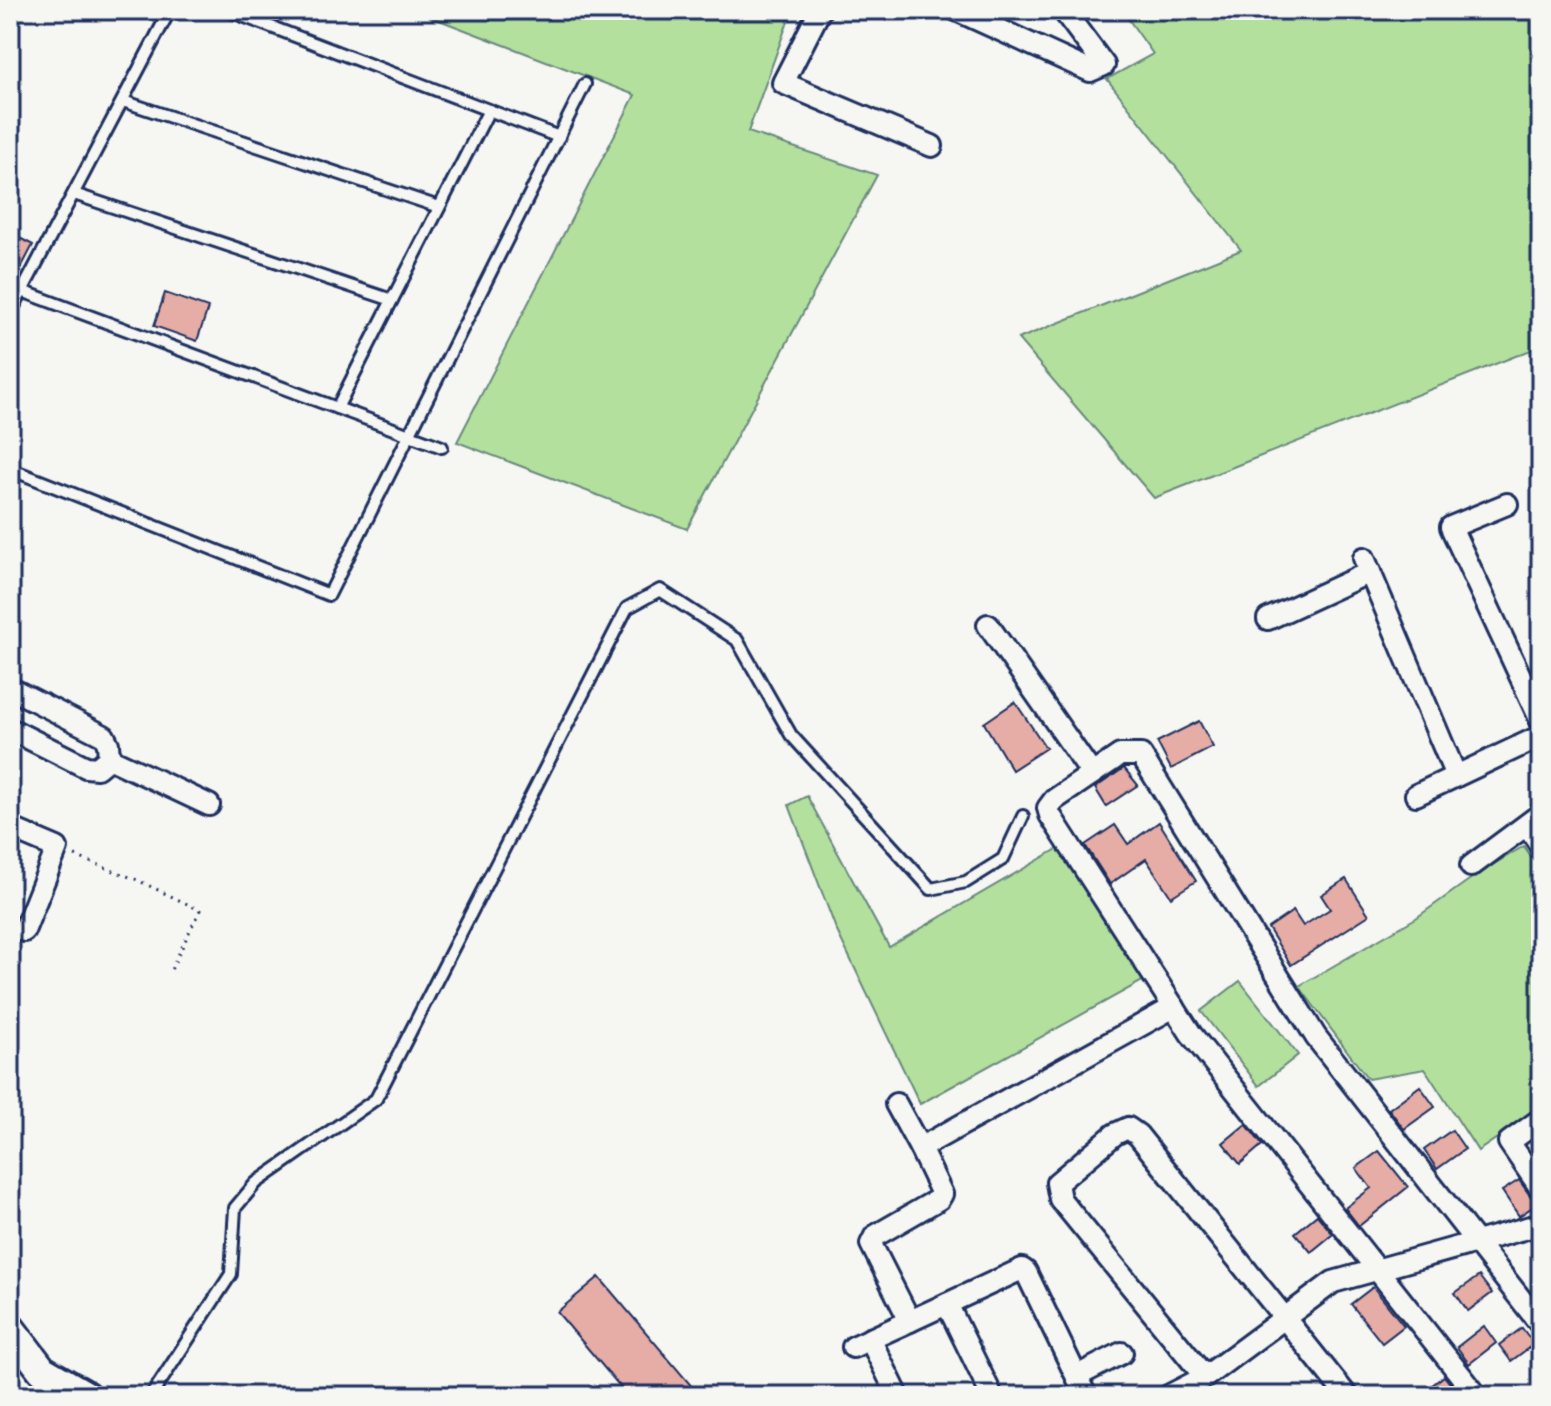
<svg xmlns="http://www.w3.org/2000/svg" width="1551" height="1406" font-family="Kalam,sans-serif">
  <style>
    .green { fill: #b4e09d; stroke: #68887e; stroke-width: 2 }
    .building { fill: #e6aca6; stroke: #1b2f5e; stroke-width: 2 }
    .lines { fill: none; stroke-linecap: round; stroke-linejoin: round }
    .lane-casing { stroke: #1b2f5e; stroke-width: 16 }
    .street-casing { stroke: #1b2f5e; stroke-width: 26 }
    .secondary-casing { stroke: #1b2f5e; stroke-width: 34 }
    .path { stroke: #1b2f5e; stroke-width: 3; stroke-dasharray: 2 6; stroke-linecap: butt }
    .lane { stroke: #f6f6f2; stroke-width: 10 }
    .street { stroke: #f6f6f2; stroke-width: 20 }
    .secondary { stroke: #f6f6f2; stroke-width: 28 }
  </style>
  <rect width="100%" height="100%" fill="#f6f6f2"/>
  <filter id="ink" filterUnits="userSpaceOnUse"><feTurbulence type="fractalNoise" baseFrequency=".0125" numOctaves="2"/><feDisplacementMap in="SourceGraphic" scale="16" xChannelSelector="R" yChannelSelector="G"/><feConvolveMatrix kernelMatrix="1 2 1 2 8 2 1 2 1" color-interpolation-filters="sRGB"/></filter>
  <g filter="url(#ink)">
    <!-- green -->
    <g class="green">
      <path d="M413 10H792L748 132 877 175 687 529 457 442 635 95Z"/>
      <path d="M1122 10H1541V346L1154 498 1018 339 1241 250 1107 79 1153 54Z"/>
      <path d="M807 796 889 947 1059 848 1148 978 920 1104 836 929 789 805Z"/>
      <path d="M1524 846 1541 871V1108L1478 1151 1425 1069 1368 1079 1299 986 1416 918 1476 875Z"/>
      <path d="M1240 981 1298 1055 1259 1086 1201 1011Z"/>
    </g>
    <!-- building -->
    <g class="building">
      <path d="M10 233 33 245 10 289Z"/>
      <path d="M165 293 208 308 197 341 154 326Z"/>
      <path d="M1015 702 1046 748 1012 770 984 723Z"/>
      <path d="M1199 721 1213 747 1171 769 1157 742Z"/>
      <path d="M1124 768 1138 785 1106 806 1095 788Z"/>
      <path d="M1159 822 1196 881 1171 897 1146 859 1110 884 1085 845 1115 825 1128 844Z"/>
      <path d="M1346 879 1369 915 1291 965 1268 928 1293 911 1303 926 1330 909 1321 895Z"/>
      <path d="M1420 1086 1435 1107 1404 1129 1389 1109Z"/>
      <path d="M1246 1124 1262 1145 1240 1164 1223 1143Z"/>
      <path d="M1452 1130 1465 1149 1437 1169 1424 1150Z"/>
      <path d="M1379 1151 1408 1187 1359 1226 1345 1208 1371 1188 1356 1168Z"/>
      <path d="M1519 1180 1531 1197 1540 1202 1519 1216 1502 1191Z"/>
      <path d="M1317 1215 1333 1234 1311 1252 1295 1233Z"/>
      <path d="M1479 1276 1492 1293 1468 1311 1455 1293Z"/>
      <path d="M599 1277 694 1389 685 1396H628L557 1312Z"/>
      <path d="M1373 1287 1404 1326 1382 1343 1351 1304Z"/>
      <path d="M1484 1326 1496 1343 1469 1364 1457 1347Z"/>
      <path d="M1522 1328 1534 1344 1511 1361 1499 1345Z"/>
      <path d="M1444 1376 1460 1396H1418Z"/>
    </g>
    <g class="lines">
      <defs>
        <g id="lane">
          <path d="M227 10 559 137"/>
          <path d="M123 101 439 207"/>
          <path d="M74 194 392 300"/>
          <path d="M22 291 442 447"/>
          <path d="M10 314 170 10"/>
          <path d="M337 408 489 110"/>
          <path d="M10 469 329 595 585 84"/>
          <path d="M151 1396 231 1274 235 1208 256 1183 376 1099 627 608 660 590 737 640 791 735 931 889 966 882 1003 859 1023 816"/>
        </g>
        <g id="street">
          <path d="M820 10 783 83 932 146"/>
          <path d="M956 10 1090 71 1104 65 1063 10"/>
          <path d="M1507 504 1451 527 1541 721"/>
          <path d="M1364 558 1456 776"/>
          <path d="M1268 619 1370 572"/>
          <path d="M988 625 1092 774"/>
          <path d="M10 688 104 736 108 744 109 758"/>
          <path d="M10 729 86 767 97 768 109 758 209 805"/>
          <path d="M1416 795 1541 736"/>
          <path d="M1527 825 1541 846"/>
          <path d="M10 828 57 848 24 931"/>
          <path d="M1471 866 1541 814"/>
          <path d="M896 1104 920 1148"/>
          <path d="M1541 1119 1509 1142 1541 1189"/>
          <path d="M947 1304 992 1396"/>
          <path d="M910 1321 1022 1269 1026 1272 1086 1396"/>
          <path d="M870 1339 898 1396"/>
          <path d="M853 1347 910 1321 871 1244 875 1236 939 1199 942 1194 920 1148 1174 1007"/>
          <path d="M1077 1376 1122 1353"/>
          <path d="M1205 1377 1060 1199 1057 1183 1115 1134 1128 1128 1138 1135 1347 1396"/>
          <path d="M1168 1396 1205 1377 1333 1282 1541 1224"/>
          <path d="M1477 1396 1191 1034 1050 815 1048 808 1054 800 1120 755H1141L1316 1037 1541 1325"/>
        </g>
        <path id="secondary" d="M10 1328 42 1370 87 1396"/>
      </defs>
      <!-- lane casing -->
      <use href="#lane" class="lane-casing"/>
      <!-- street casing -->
      <use href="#street" class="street-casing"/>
      <!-- secondary casing -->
      <use href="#secondary" class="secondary-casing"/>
      <!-- path -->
      <path class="path" d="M75 856 135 879 200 910 170 972"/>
      <!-- lane -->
      <use href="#lane" class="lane"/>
      <!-- street -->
      <use href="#street" class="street"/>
      <!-- secondary -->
      <use href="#secondary" class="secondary"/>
    </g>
  </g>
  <!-- margin -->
  <rect width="1551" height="1406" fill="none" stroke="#f6f6f2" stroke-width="40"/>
  <rect x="20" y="20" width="1511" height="1366" fill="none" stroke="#1b2f5e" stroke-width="3" filter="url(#ink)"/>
</svg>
